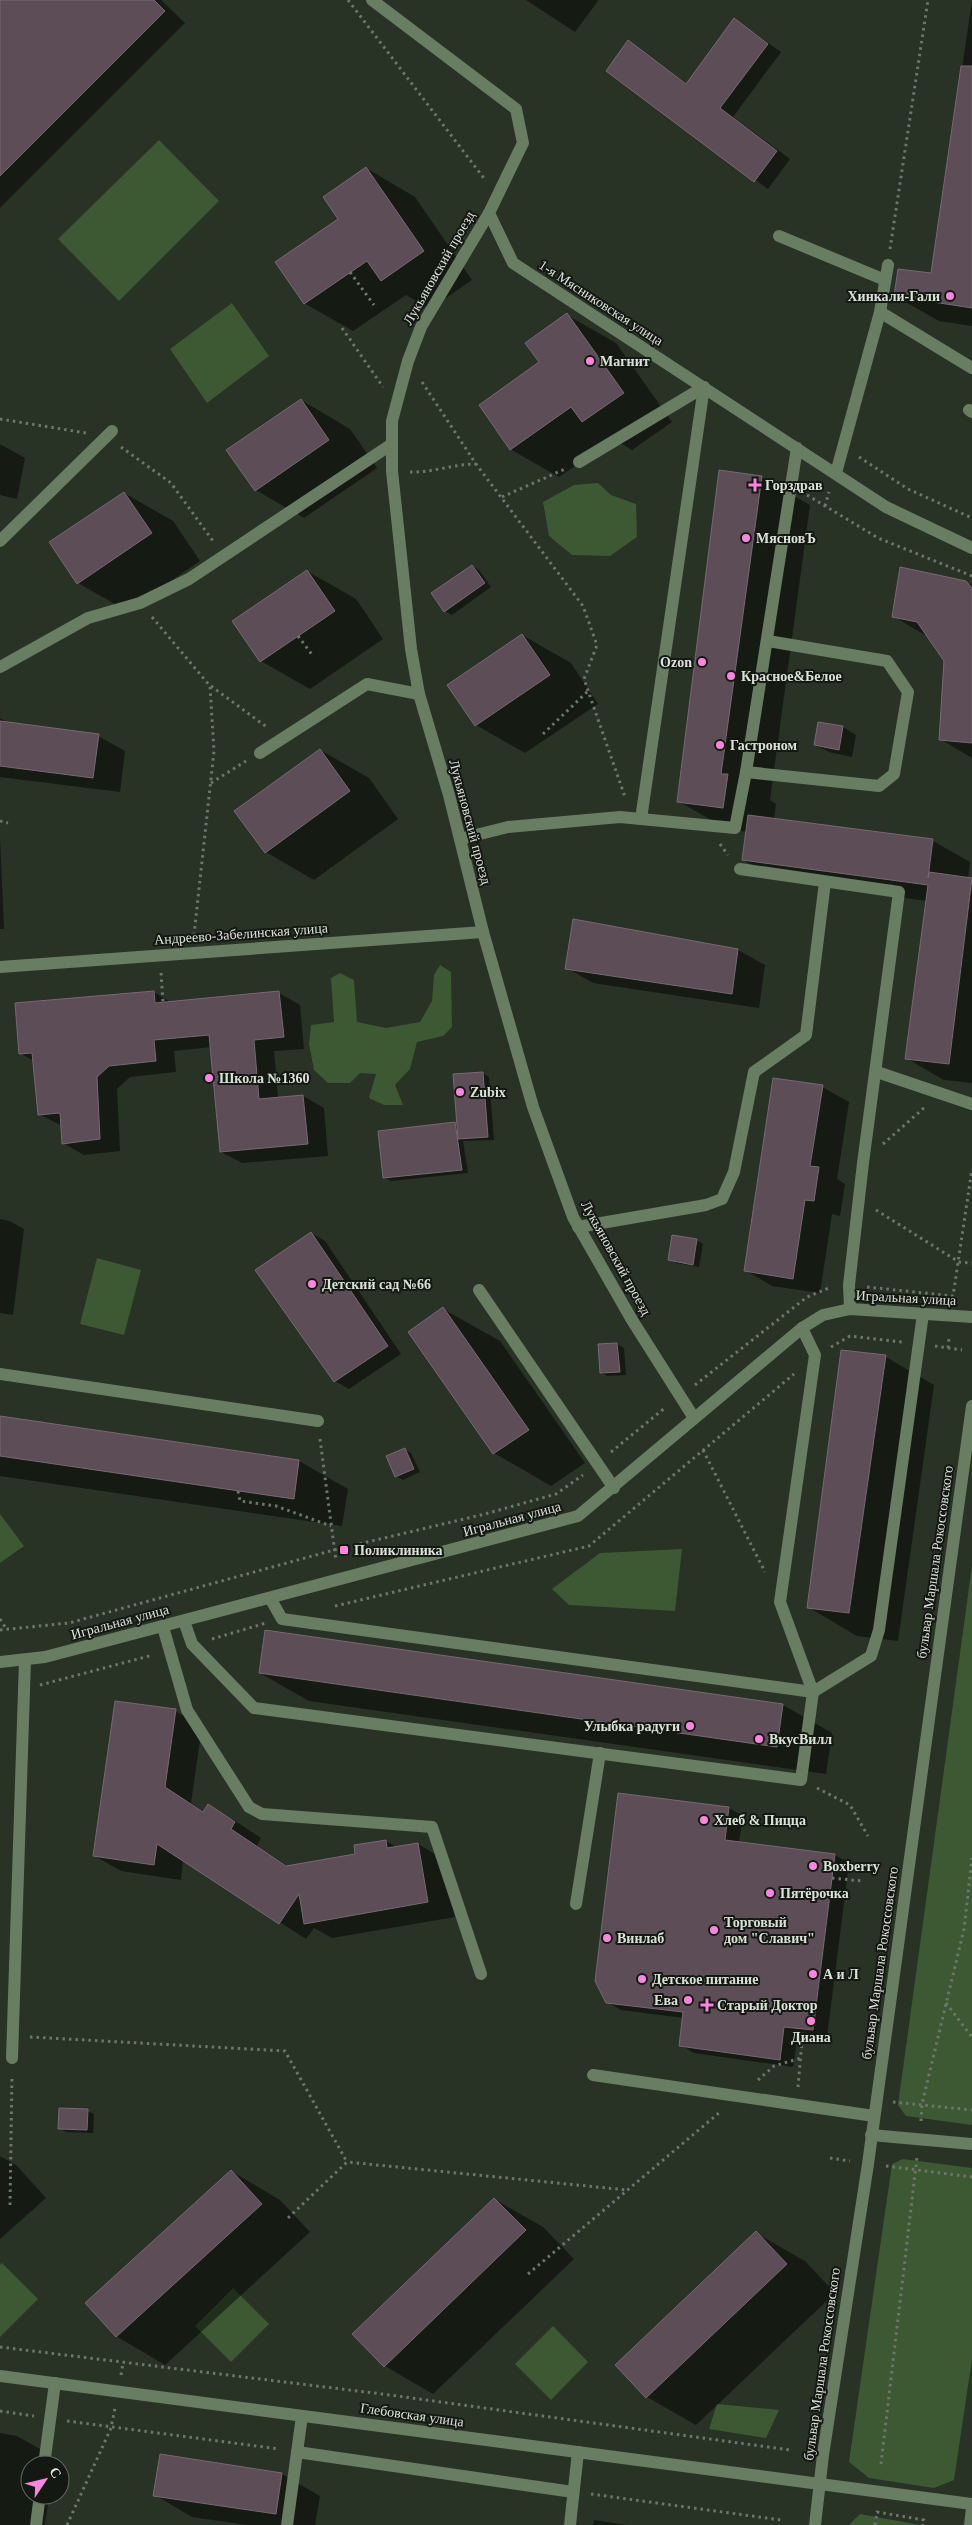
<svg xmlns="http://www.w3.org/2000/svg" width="972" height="2525" font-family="'Times New Roman',serif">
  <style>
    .green { fill: #3c5933 }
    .shadow { fill: #0007 }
    .building { fill: #5c4d57; stroke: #786873 }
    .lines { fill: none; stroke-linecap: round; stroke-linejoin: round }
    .path { stroke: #6d766b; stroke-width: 3; stroke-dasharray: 2.5 4; stroke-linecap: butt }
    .minor { stroke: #697d63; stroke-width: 12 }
    .poi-dot { fill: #ff85df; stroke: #141812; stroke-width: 2 }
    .labels { text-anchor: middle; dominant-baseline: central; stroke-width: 4; stroke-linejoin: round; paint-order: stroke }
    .street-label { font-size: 14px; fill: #dbe2d9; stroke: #141812 }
    .poi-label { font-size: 14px; font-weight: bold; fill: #dbe2d9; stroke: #141812; text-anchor: start }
  </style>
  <rect width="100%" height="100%" fill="#283225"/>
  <!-- green -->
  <g class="green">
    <path d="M159 140 219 201 119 301 58 239Z"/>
    <path d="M232 303 269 356 207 403 170 349Z"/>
    <path d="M598 483 611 495 636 504 637 537 610 556 572 555 549 536 543 502 574 485Z"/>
    <path d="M440 965 451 972 452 1027 443 1036 417 1042 410 1069 395 1085 403 1105H384L369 1098 376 1074 360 1073 350 1083H328L314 1070 309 1044 311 1025 334 1022 331 978 340 973 354 980 357 1022 386 1028 420 1022 432 1001 434 975Z"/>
    <path d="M97 1258 141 1270 124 1335 80 1324Z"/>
    <path d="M0 1514 24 1546 0 1563Z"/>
    <path d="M682 1549 675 1611 569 1605 552 1589 600 1553Z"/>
    <path d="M972 1566V2125L906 2116 898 2105Z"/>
    <path d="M903 2159 972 2168V2359L954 2480 934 2488 869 2478 849 2462 892 2164Z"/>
    <path d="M2 2263 38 2299 0 2337V2265Z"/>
    <path d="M233 2288 269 2324 231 2362 195 2326Z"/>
    <path d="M553 2326 588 2362 551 2400 515 2364Z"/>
    <path d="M717 2404 779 2410 766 2438 709 2429Z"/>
    <path d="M860 2514 920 2525H849Z"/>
  </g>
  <!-- shadow -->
  <g class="shadow">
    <path d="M0 0H161L185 23 0 208Z"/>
    <path d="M526 0H597L598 1 575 32Z"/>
    <path d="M972 0V326L939 321 895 296 932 275Z"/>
    <path d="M735 20 781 52 733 117 790 159 768 189 607 70 628 42 687 84Z"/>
    <path d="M366 168 415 197 472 280 430 309 406 295 353 331 304 303 340 219Z"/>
    <path d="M567 315 616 343 672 422 632 450 614 439 559 477 510 449 541 362Z"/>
    <path d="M301 400 350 429 377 468 304 518 256 490Z"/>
    <path d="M0 444 25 458 17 499 0 495Z"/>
    <path d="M761 477 810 505 770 800 776 804 774 819 933 841 970 862 968 879H972V1083L944 1080 906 1058 927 901 781 881 743 860 747 832 727 829 678 801Z"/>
    <path d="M124 493 173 521 200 561 127 611 78 583Z"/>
    <path d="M472 566 479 570 491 587 452 615 445 611Z"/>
    <path d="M307 571 356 599 383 639 310 689 261 661Z"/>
    <path d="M966 582 972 585V758L940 739 945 661 928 637 893 616Z"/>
    <path d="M522 635 571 663 598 704 525 753 476 725Z"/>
    <path d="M0 718 9 723 98 736 125 751 120 792 0 777Z"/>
    <path d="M819 724 843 727 856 735 852 757 829 752 815 745Z"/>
    <path d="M320 750 369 778 398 819 314 880 266 852Z"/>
    <path d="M0 837 4 929H0Z"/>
    <path d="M574 921 738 950 765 965 759 1008 593 983 567 968Z"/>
    <path d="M154 992 172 1003 279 993 300 1005 304 1049 274 1051 278 1098 303 1096 324 1108 328 1156 242 1163 221 1152 212 1047 174 1051 176 1072 130 1077 117 1089 120 1151 84 1155 63 1143 62 1126 39 1114 34 1061 20 1053Z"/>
    <path d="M483 1073 489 1077 494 1140 463 1141 468 1173 391 1181 384 1177 455 1124 458 1125Z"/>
    <path d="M822 1087 849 1102 837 1179 845 1184 840 1216 832 1214 820 1293 772 1286 745 1270Z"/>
    <path d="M0 1219 10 1221 24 1229 13 1315 0 1313Z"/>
    <path d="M311 1233 325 1241 401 1354 349 1389 335 1381Z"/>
    <path d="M696 1240 703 1244 699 1267 676 1263 670 1260Z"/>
    <path d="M443 1309 500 1341 585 1463 551 1486 494 1453 410 1332Z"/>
    <path d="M617 1344 624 1348 626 1375 607 1376 601 1372 599 1346Z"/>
    <path d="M886 1357 934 1385 898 1641 857 1636 808 1607Z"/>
    <path d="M0 1417 299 1461 348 1489 342 1526 0 1476Z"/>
    <path d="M405 1449 411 1453 420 1472 403 1480 396 1476Z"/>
    <path d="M260 1673 783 1705 832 1733 826 1774 309 1701Z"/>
    <path d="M175 1711 202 1726 191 1803 204 1812 208 1806 235 1821 261 1838 257 1846 289 1867 356 1855 386 1841 398 1848 418 1844 445 1860 455 1917 332 1938 314 1928 306 1939 183 1860 181 1880 121 1871 95 1856Z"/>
    <path d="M620 1794 729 1808 743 1816 739 1843 835 1855 849 1863 827 2037 798 2034 793 2067 694 2053 681 2045 684 2018 621 2010 607 2002Z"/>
    <path d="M87 2111 94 2114 93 2133 66 2132 59 2128Z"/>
    <path d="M0 2156 16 2165 46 2198 0 2239Z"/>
    <path d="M231 2171 280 2200 310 2232 165 2365 116 2336Z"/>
    <path d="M494 2199 543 2227 574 2259 433 2394 385 2366Z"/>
    <path d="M756 2233 805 2261 835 2293 696 2425 647 2397Z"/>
    <path d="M0 2433 17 2436 54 2457 53 2465H30V2495H49L45 2525H0Z"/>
    <path d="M161 2455 282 2474 320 2496 315 2525H248L192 2517 155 2495Z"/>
    <path d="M594 2520 627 2525H593Z"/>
  </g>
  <!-- building -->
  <g class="building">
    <path d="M0 0H154L165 11 0 176Z"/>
    <path d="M734 18 768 44 720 108 777 151 754 182 606 71 628 40 686 84Z"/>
    <path d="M961 66H972V308L894 296 898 269 931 273Z"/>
    <path d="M366 167 424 251 381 281 367 261 304 304 275 262 338 219 323 197Z"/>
    <path d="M567 313 624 393 582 422 571 407 510 450 479 405 539 362 525 343Z"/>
    <path d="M301 399 329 440 255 491 226 450Z"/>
    <path d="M719 470 762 476 721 774H728L723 808 677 802Z"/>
    <path d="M124 492 152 533 77 584 49 542Z"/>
    <path d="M472 565 485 583 444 612 431 593Z"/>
    <path d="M900 567 966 581 972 588V743L939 740 944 661 917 622 892 617Z"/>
    <path d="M307 570 335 611 260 662 232 621Z"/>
    <path d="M522 634 550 675 475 726 447 685Z"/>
    <path d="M0 721 99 734 93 778 0 766Z"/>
    <path d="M818 722 843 726 839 750 814 745Z"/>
    <path d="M320 749 350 791 265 853 234 811Z"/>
    <path d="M748 815 933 839 928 878 929 872 972 878 949 1064 905 1059 928 885 742 860Z"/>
    <path d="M573 919 738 949 732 994 565 969Z"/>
    <path d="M154 991 155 1003 279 991 284 1037 254 1040 259 1099 303 1095 308 1144 220 1152 209 1035 154 1040 156 1061 109 1066 97 1077 100 1139 62 1144 60 1113 38 1115 32 1053 19 1054 15 1003Z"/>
    <path d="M483 1072 488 1137 458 1139 453 1074Z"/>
    <path d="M773 1078 823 1085 810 1166 819 1167 814 1201 805 1200 793 1279 744 1271Z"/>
    <path d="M455 1122 462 1170 383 1178 378 1131Z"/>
    <path d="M311 1232 388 1346 334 1382 255 1270Z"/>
    <path d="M672 1235 697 1239 693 1265 668 1260Z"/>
    <path d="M443 1307 529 1430 493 1454 408 1332Z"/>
    <path d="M617 1343 620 1372 600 1373 598 1344Z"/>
    <path d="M841 1350 886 1355 849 1613 807 1608Z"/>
    <path d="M0 1416 299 1460 294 1499 0 1456Z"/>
    <path d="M405 1448 414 1469 395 1477 386 1456Z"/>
    <path d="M265 1630 783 1704 777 1747 259 1673Z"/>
    <path d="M115 1701 176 1709 165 1787 203 1812 208 1804 235 1822 231 1829 286 1866 355 1854 354 1845 386 1840 387 1848 418 1843 428 1902 304 1924 299 1894 279 1924 157 1844 154 1865 93 1856Z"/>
    <path d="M618 1793 729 1807 725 1840 835 1854 813 2030 784 2027 780 2060 679 2046 683 2012 606 2003 595 1981Z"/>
    <path d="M59 2108 88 2109 87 2130 58 2129Z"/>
    <path d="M231 2170 262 2204 116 2337 85 2303Z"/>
    <path d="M494 2198 526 2230 384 2367 352 2334Z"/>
    <path d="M756 2231 787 2264 646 2398 615 2365Z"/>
    <path d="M160 2454 282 2473 276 2514 153 2496Z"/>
  </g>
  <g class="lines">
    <!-- path -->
    <g class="path">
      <path d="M348 0 486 181"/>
      <path d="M890 249 928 0"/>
      <path d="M350 272 374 305"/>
      <path d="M342 328 383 387"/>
      <path d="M422 382 476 464 583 606 597 645 584 679 625 797"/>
      <path d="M0 419 86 433"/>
      <path d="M121 447 171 483 213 541"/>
      <path d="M859 457 908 489 972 518"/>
      <path d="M410 472C430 473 454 464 476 464"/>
      <path d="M807 495 878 538 972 576"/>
      <path d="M502 497 565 469"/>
      <path d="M825 506 829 492"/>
      <path d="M152 617 210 686 214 751 194 935"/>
      <path d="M298 636 313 656"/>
      <path d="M211 686 268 728"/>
      <path d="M543 734 588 691"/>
      <path d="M211 783 246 761"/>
      <path d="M0 821 8 823"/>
      <path d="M720 844 728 855"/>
      <path d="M161 973 163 1002"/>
      <path d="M883 1144 925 1107"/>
      <path d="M876 1210 959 1262 972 1263"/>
      <path d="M867 1287 953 1296 972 1169"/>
      <path d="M935 1346 962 1350"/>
      <path d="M831 1347 850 1336 902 1342"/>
      <path d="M948 1348 949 1338"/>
      <path d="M695 1385 807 1297 831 1287"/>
      <path d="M320 1439 336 1561"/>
      <path d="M703 1450 765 1572"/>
      <path d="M611 1452 666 1407"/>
      <path d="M238 1491 240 1501 276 1506 331 1526"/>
      <path d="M335 1606 589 1546 794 1374"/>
      <path d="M0 1619 7 1630"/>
      <path d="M0 1630 69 1623 334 1550 485 1514 556 1494 583 1475"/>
      <path d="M212 1639 266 1623"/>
      <path d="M40 1685 153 1655"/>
      <path d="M817 1788 850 1805 868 1836"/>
      <path d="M832 1878 862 1881"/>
      <path d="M946 2003 972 2037"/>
      <path d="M30 2037 285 2051 347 2162"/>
      <path d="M758 2080 774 2066 801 2058"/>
      <path d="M798 2087 803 2029"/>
      <path d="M893 2102 972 2110"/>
      <path d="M921 2121 922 2104 964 1929 972 1858"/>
      <path d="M830 2158 850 2161"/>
      <path d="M886 2166 972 2177"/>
      <path d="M10 2205 12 2076"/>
      <path d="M288 2218 347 2162 627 2190"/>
      <path d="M528 2274 720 2112"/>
      <path d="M0 2347 390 2395 790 2450"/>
      <path d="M121 2375 123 2363"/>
      <path d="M0 2411 34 2416"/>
      <path d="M67 2421 279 2449"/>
      <path d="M881 2464 917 2157"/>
      <path d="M591 2494 781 2520"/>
      <path d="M67 2525 111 2428 115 2408"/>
      <path d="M875 2525 877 2512 924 2520 923 2525"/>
    </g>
    <!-- minor -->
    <g class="minor">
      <path d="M372 0 516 109 523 143 489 213 513 263 886 507 972 548"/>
      <path d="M489 213 421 327 408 361 392 421V471L411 649 419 694 449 795 483 932 533 1107 573 1217 632 1320 694 1418"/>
      <path d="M779 236 885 280"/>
      <path d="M880 312 972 368"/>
      <path d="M969 410 972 412"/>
      <path d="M579 462 704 387"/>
      <path d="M836 473 880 312 888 265"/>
      <path d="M0 541 112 431"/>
      <path d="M0 667 88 618 140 603 189 579 392 444"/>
      <path d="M260 753 367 684 419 694"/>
      <path d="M746 772 879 786 894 774 908 692 887 661 768 641"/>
      <path d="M641 819 704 387"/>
      <path d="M460 839 508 827 620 817 735 828 746 772 797 448"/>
      <path d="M740 869 899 892 863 1163 849 1285 850 1309"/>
      <path d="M0 967 483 932"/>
      <path d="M877 1072 972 1104"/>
      <path d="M578 1227 706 1205 722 1199 734 1172 754 1072 806 1035 825 882"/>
      <path d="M479 1290 614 1488"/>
      <path d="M0 1374 318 1421"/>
      <path d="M270 1598 282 1619 813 1692 871 1656 879 1630 923 1314"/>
      <path d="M184 1621 192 1644 254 1708 801 1780 813 1692 780 1602 815 1355 802 1328"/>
      <path d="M163 1627 187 1710 249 1807 262 1814 432 1827 481 1974"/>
      <path d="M0 1662 45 1657 578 1516 802 1328 823 1315 850 1309 972 1317"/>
      <path d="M576 1904 600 1753"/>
      <path d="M12 2058 25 1660"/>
      <path d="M593 2075 874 2116"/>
      <path d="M871 2135 972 2144"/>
      <path d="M0 2376 972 2504"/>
      <path d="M297 2452 573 2492"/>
      <path d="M44 2465 55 2383"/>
      <path d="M36 2525 40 2495"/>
      <path d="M287 2525 302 2416"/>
      <path d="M570 2525 578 2452"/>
      <path d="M815 2525 823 2455 868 2164 972 1406"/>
      <path d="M970 2525 972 2508"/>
    </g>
  </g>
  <!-- markers -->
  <g class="poi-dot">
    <circle cx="950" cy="296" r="5"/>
    <circle cx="590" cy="361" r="5"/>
    <path d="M752.5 477.5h5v5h5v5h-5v5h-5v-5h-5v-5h5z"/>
    <circle cx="746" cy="538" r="5"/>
    <circle cx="702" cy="662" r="5"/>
    <circle cx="731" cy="676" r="5"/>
    <circle cx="720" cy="745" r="5"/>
    <circle cx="209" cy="1078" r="5"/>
    <circle cx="460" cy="1092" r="5"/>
    <circle cx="312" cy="1284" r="5"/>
    <rect x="339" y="1545" width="10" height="10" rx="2.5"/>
    <circle cx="690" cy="1726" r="5"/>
    <circle cx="759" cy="1739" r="5"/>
    <circle cx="704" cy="1820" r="5"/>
    <circle cx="813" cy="1866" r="5"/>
    <circle cx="770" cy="1893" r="5"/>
    <circle cx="714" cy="1930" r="5"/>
    <circle cx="607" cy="1938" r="5"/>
    <circle cx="813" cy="1974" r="5"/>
    <circle cx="642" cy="1979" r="5"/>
    <circle cx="688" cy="2000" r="5"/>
    <path d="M704.5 1997.5h5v5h5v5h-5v5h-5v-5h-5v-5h5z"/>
    <circle cx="811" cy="2021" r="5"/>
  </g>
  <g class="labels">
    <!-- street labels -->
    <g class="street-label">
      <text transform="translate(439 268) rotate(-60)">Лукьяновский проезд</text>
      <text transform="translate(601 303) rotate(33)">1-я Мясниковская улица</text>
      <text transform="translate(470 822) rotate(75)">Лукьяновский проезд</text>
      <text transform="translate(241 934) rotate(-4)">Андреево-Забелинская улица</text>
      <text transform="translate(616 1258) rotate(61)">Лукьяновский проезд</text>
      <text transform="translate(906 1298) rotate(3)">Игральная улица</text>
      <text transform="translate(512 1519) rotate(-15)">Игральная улица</text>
      <text transform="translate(935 1562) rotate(-82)">бульвар Маршала Рокоссовского</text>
      <text transform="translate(120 1622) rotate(-15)">Игральная улица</text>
      <text transform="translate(880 1963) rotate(-82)">бульвар Маршала Рокоссовского</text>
      <text transform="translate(822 2364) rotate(-82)">бульвар Маршала Рокоссовского</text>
      <text transform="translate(412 2415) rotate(8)">Глебовская улица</text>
    </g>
    <!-- poi labels -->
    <g class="poi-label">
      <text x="940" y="296" text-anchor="end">Хинкали-Гали</text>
      <text x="600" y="361">Магнит</text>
      <text x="765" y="485">Горздрав</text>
      <text x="756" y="538">МясновЪ</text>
      <text x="692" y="662" text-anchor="end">Ozon</text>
      <text x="741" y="676">Красное&amp;Белое</text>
      <text x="730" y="745">Гастроном</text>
      <text x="219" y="1078">Школа №1360</text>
      <text x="470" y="1092">Zubix</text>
      <text x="322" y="1284">Детский сад №66</text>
      <text x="354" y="1550">Поликлиника</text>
      <text x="680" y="1726" text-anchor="end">Улыбка радуги</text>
      <text x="769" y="1739">ВкусВилл</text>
      <text x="714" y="1820">Хлеб &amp; Пицца</text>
      <text x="823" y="1866">Boxberry</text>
      <text x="780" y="1893">Пятёрочка</text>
      <text x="724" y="1922">Торговый<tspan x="724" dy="16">дом "Славич"</tspan></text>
      <text x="617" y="1938">Винлаб</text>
      <text x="823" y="1974">А и Л</text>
      <text x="652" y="1979">Детское питание</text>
      <text x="678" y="2000" text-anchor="end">Ева</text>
      <text x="717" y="2005">Старый Доктор</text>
      <text x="811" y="2037" text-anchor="middle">Диана</text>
    </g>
  </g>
  <!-- north arrow -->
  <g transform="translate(45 2480) rotate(55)"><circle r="24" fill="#141812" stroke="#646962"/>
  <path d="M0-4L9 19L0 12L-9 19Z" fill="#ff85df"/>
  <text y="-8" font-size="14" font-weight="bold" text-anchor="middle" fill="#dbe2d9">С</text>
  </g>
</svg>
